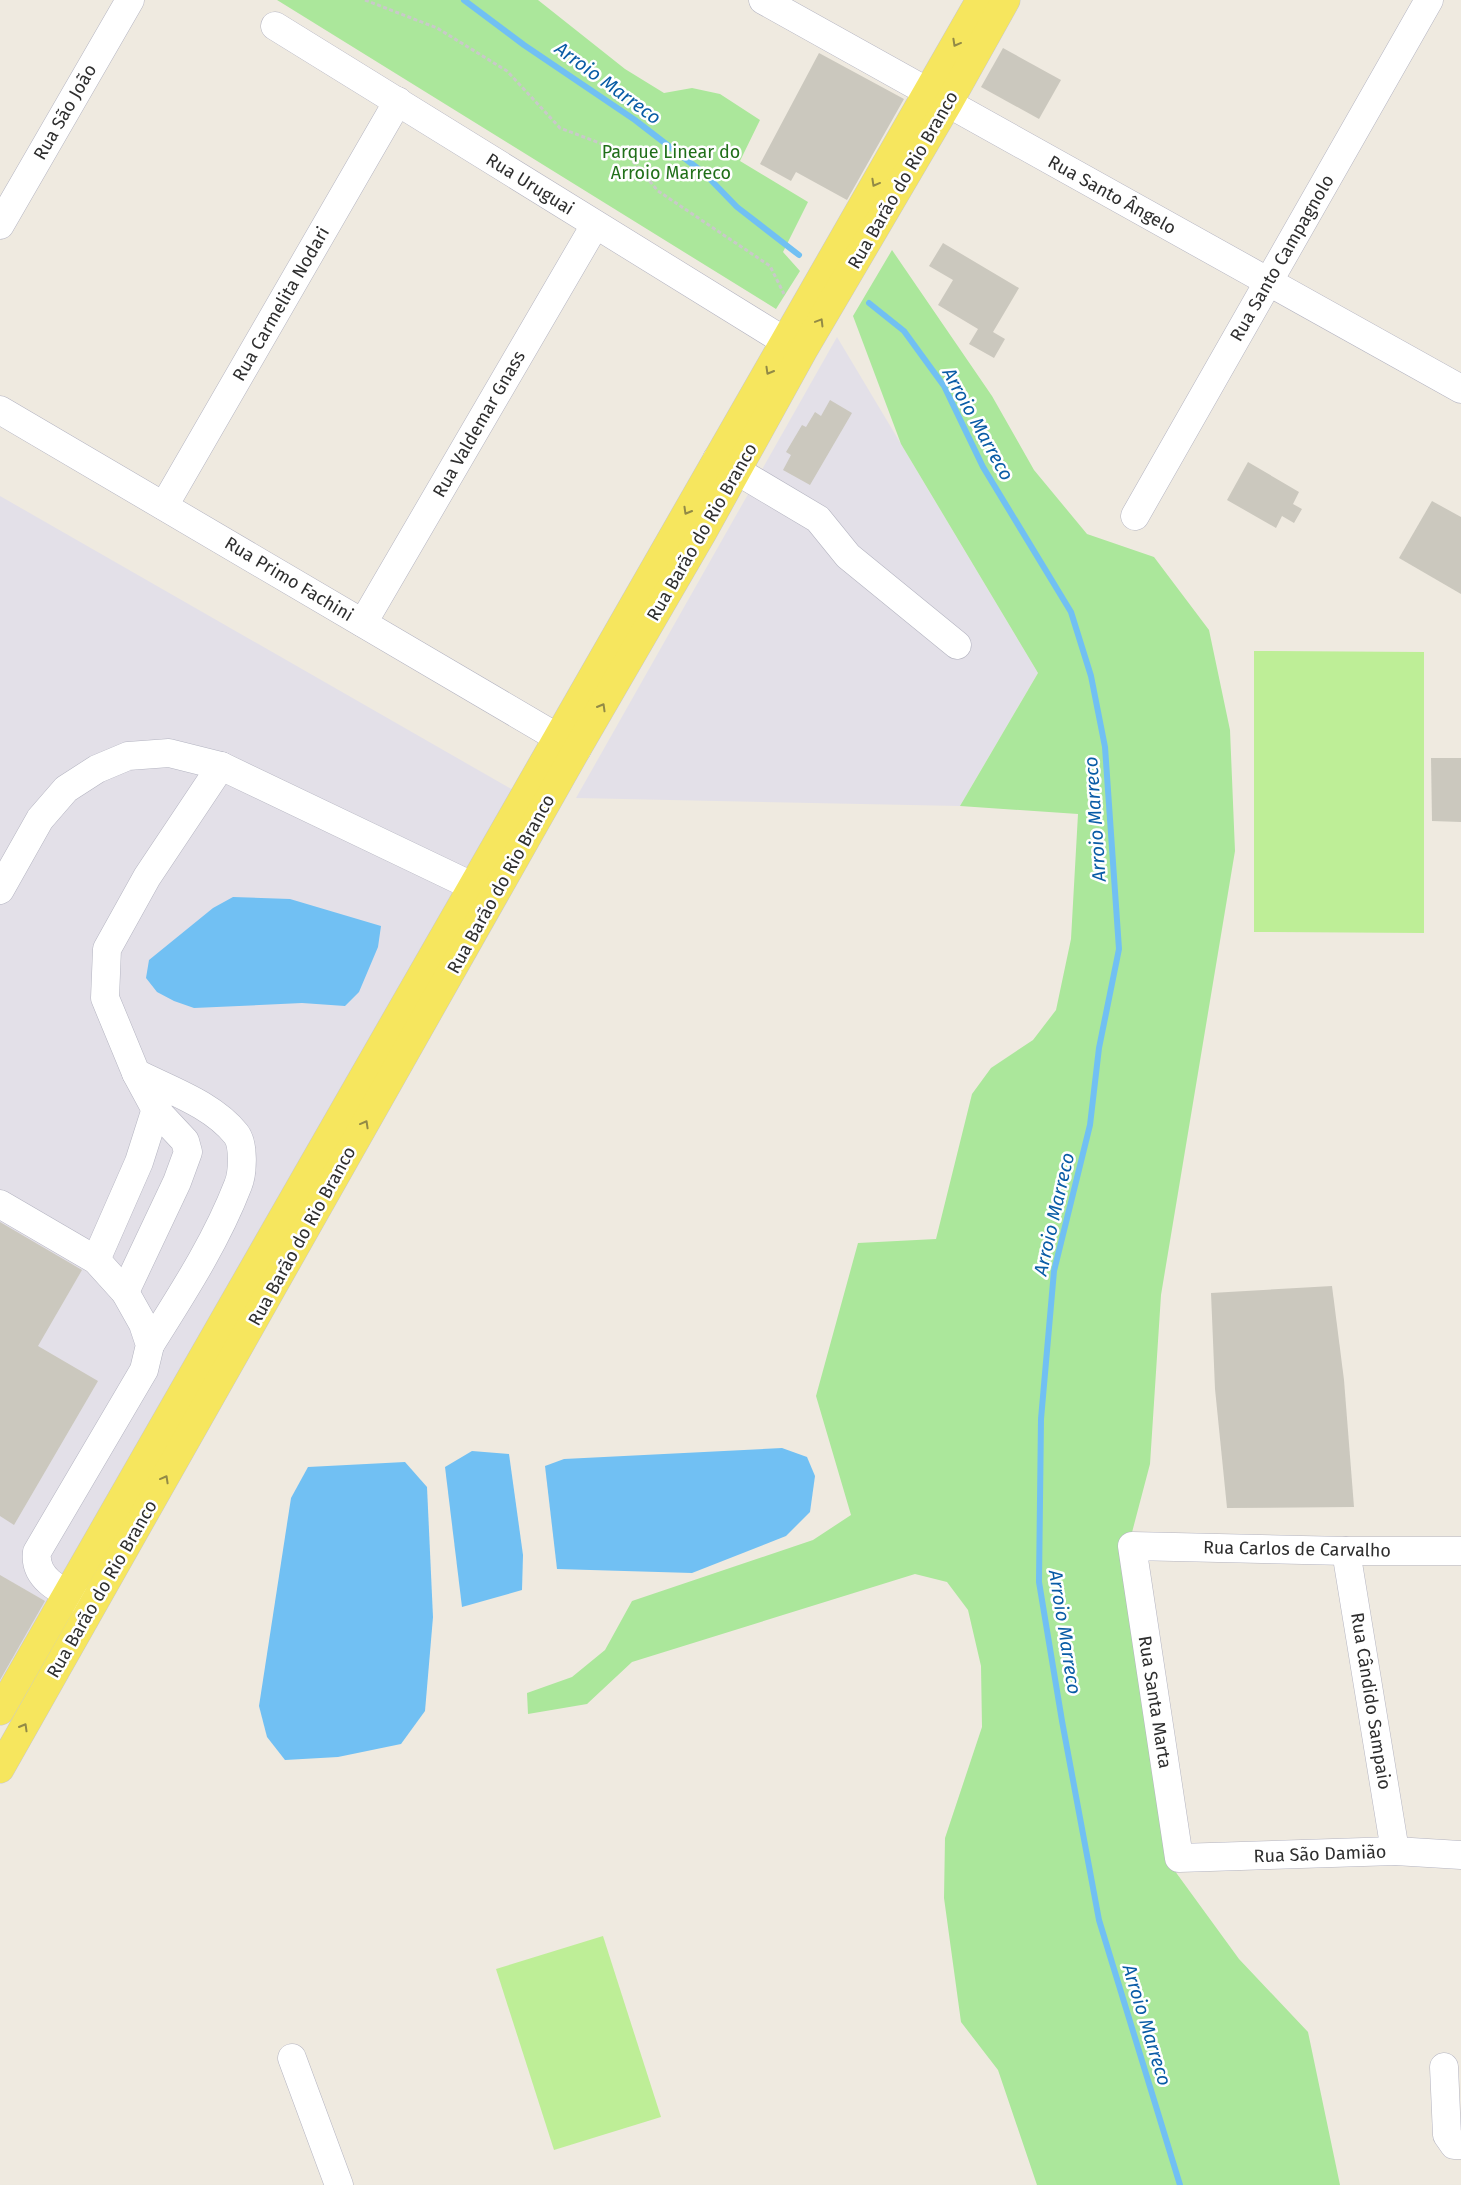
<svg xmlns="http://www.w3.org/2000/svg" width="1461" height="2185" font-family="'Fira Sans',sans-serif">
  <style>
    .industrial { fill: #e3e0e8 }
    .green { fill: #abe79b }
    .pitch { fill: #beee97 }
    .water { fill: #71c0f3 }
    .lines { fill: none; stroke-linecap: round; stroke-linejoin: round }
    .stream { stroke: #71c0f3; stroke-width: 6 }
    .building { fill: #cbc8be }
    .minor-casing { stroke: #b4b4c1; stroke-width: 29 }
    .major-casing { stroke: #c9c9c9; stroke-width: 29 }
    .path { stroke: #c9c9c9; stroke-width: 3; stroke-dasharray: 4 2.5; stroke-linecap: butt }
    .minor { stroke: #fff; stroke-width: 28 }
    .major { stroke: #f6e65e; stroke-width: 28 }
    .oneway { stroke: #928a46 }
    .labels { text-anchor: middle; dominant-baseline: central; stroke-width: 5; stroke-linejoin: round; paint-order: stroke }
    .street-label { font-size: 18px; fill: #2e2e2e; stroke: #fff }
    .park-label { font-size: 18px; fill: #206f19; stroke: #fff }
    .water-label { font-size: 19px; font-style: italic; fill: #095ca6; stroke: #fff }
  </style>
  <rect width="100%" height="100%" fill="#efeae0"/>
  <!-- industrial -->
  <g class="industrial">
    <path d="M837 337 1038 673 960 806 576 798Z"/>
    <path d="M0 496 520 794 0 1685Z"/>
  </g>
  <!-- green -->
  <g class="green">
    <path d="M277 0H538L625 69 664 93 692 88 720 94 760 120 740 161 808 202 783 252 800 271 776 309Z"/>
    <path d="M892 250 992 396 1034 470 1087 534 1154 557 1209 630 1230 730 1235 851 1161 1295 1150 1464 1125 1559 1172 1867 1239 1959 1308 2032 1340 2185H1037L998 2070 961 2022 944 1898 945 1838 982 1727 981 1666 968 1610 947 1582 915 1574 632 1662 587 1704 528 1714 527 1693 572 1677 605 1650 632 1601 813 1540 851 1515 816 1396 858 1243 936 1239 972 1094 991 1068 1033 1040 1056 1010 1071 939 1078 814 960 806 1038 673 901 444 853 316Z"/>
  </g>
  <!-- pitch -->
  <g class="pitch">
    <path d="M1254 651 1424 652V933L1254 932Z"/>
    <path d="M603 1936 661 2117 554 2150 496 1969Z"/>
  </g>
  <!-- water -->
  <g class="water">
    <path d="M233 897 290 899 381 926 378 947 359 992 345 1006 302 1003 194 1008 174 1001 157 992 146 978 149 960 213 908Z"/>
    <path d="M782 1448 807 1457 815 1476 810 1512 786 1536 692 1573 557 1569 545 1466 564 1459Z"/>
    <path d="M472 1451 509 1454 523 1555 522 1590 462 1607 445 1467Z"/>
    <path d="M405 1462 427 1487 433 1617 425 1711 401 1744 338 1757 285 1760 267 1737 259 1706 291 1498 308 1467Z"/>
  </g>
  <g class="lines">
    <!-- stream -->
    <g class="stream">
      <path d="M464 0 524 45 635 120 705 174 737 207 799 255"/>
      <path d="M869 303 904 331 944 386 983 467 1071 612 1091 676 1105 747 1119 949 1099 1048 1090 1125 1054 1271 1041 1419 1039 1582 1062 1721 1099 1920 1180 2185"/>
    </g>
  </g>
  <!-- building -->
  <g class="building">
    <path d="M1003 48 1061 80 1039 119 981 87Z"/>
    <path d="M819 53 904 99 847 200 796 172 791 181 760 164Z"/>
    <path d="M943 243 1019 288 993 332 1005 339 994 358 969 344 978 329 938 305 953 280 929 266Z"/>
    <path d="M830 400 852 413 810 485 783 470 791 455 786 452 802 425 806 427 815 412 821 416Z"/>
    <path d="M1248 462 1299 492 1293 504 1302 509 1294 523 1282 516 1276 528 1227 500Z"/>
    <path d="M1432 501 1461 517V594L1399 558Z"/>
    <path d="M1431 758H1461V822L1432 821Z"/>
    <path d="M0 1222 82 1270 38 1346 98 1381 14 1525 0 1516Z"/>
    <path d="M1332 1286 1344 1380 1354 1507 1227 1508 1215 1389 1211 1293Z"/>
    <path d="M0 1575 45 1601 0 1680Z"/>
  </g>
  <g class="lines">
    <defs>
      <g id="minor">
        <path d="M763 0 1461 389"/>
        <path d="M275 26 786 342"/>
        <path d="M0 225 130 0"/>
        <path d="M0 410 577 749"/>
        <path d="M717 459 818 519 848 556 957 645"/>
        <path d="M164 506 398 101"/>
        <path d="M1135 516 1429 0"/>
        <path d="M363 623 595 225"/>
        <path d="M0 890 40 819 66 789 97 769 128 756 169 753 221 766 493 896"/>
        <path d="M0 1204 96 1260 125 1292 143 1324 150 1345 144 1370 37 1552C33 1581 66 1593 89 1605"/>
        <path d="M96 1260 139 1162 160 1096"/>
        <path d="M125 1292 177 1182 188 1152 185 1141 156 1110 136 1073"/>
        <path d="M150 1345C182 1294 216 1242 238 1185 243 1173 244 1144 236 1134 212 1104 169 1090 136 1073L105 998 107 949 147 877 221 766"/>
        <path d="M1346 1551 1395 1851"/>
        <path d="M1461 1551H1346L1132 1546 1179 1858 1395 1851 1461 1855"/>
        <path d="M292 2058 339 2185"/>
        <path d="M1444 2067 1447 2135 1454 2145H1461"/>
      </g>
      <g id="major">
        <path d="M0 1711 980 0"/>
        <path d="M0 1769 577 749 703 532 803 351 948 104 1006 0"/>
      </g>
    </defs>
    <!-- minor casing -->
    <use href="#minor" class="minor-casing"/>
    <!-- major casing -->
    <use href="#major" class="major-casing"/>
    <!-- path -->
    <path class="path" d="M365 0 437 28 507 71 560 128 626 153 658 191 770 266 784 294"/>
    <!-- minor -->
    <use href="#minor" class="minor"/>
    <!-- major -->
    <use href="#major" class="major"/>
  </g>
  <!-- one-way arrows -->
  <defs><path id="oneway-chevron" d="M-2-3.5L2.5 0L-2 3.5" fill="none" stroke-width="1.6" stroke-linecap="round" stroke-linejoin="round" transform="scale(1.25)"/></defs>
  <g class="oneway">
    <use href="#oneway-chevron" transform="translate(956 43) rotate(119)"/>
    <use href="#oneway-chevron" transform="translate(875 183) rotate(119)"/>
    <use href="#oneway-chevron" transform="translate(820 322) rotate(-59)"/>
    <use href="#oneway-chevron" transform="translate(769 371) rotate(120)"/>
    <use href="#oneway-chevron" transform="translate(687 511) rotate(120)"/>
    <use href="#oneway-chevron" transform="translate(602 707) rotate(-60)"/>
    <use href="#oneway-chevron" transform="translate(365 1124) rotate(-61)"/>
    <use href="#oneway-chevron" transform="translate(165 1479) rotate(-61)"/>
    <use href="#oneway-chevron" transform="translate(24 1727) rotate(-60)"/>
  </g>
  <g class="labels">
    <!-- street labels -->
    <g class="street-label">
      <text transform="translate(65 112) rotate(-60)">Rua São João</text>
      <text transform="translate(903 180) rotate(-60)">Rua Barão do Rio Branco</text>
      <text transform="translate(530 184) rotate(32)">Rua Uruguai</text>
      <text transform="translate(1112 195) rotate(29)">Rua Santo Ângelo</text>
      <text transform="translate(1282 258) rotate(-60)">Rua Santo Campagnolo</text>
      <text transform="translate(281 304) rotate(-60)">Rua Carmelita Nodari</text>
      <text transform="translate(479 424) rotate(-60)">Rua Valdemar Gnass</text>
      <text transform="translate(702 532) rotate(-60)">Rua Barão do Rio Branco</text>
      <text transform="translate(289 579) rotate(31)">Rua Primo Fachini</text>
      <text transform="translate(501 884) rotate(-61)">Rua Barão do Rio Branco</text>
      <text transform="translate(302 1236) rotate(-61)">Rua Barão do Rio Branco</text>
      <text transform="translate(1297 1549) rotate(1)">Rua Carlos de Carvalho</text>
      <text transform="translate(102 1589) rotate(-60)">Rua Barão do Rio Branco</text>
      <text transform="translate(1371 1701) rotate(81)">Rua Cândido Sampaio</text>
      <text transform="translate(1155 1702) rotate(81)">Rua Santa Marta</text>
      <text transform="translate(1320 1854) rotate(-2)">Rua São Damião</text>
    </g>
    <!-- park labels -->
    <g class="park-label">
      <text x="671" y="152">Parque Linear do<tspan x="671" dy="21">Arroio Marreco</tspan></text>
    </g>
    <!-- water labels -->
    <g class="water-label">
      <text transform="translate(608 83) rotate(36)">Arroio Marreco</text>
      <text transform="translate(978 424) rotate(61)">Arroio Marreco</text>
      <text transform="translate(1095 819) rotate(-94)">Arroio Marreco</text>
      <text transform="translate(1054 1214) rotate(-77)">Arroio Marreco</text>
      <text transform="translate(1065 1632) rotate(81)">Arroio Marreco</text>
      <text transform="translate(1147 2025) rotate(73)">Arroio Marreco</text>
    </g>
  </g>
</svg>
